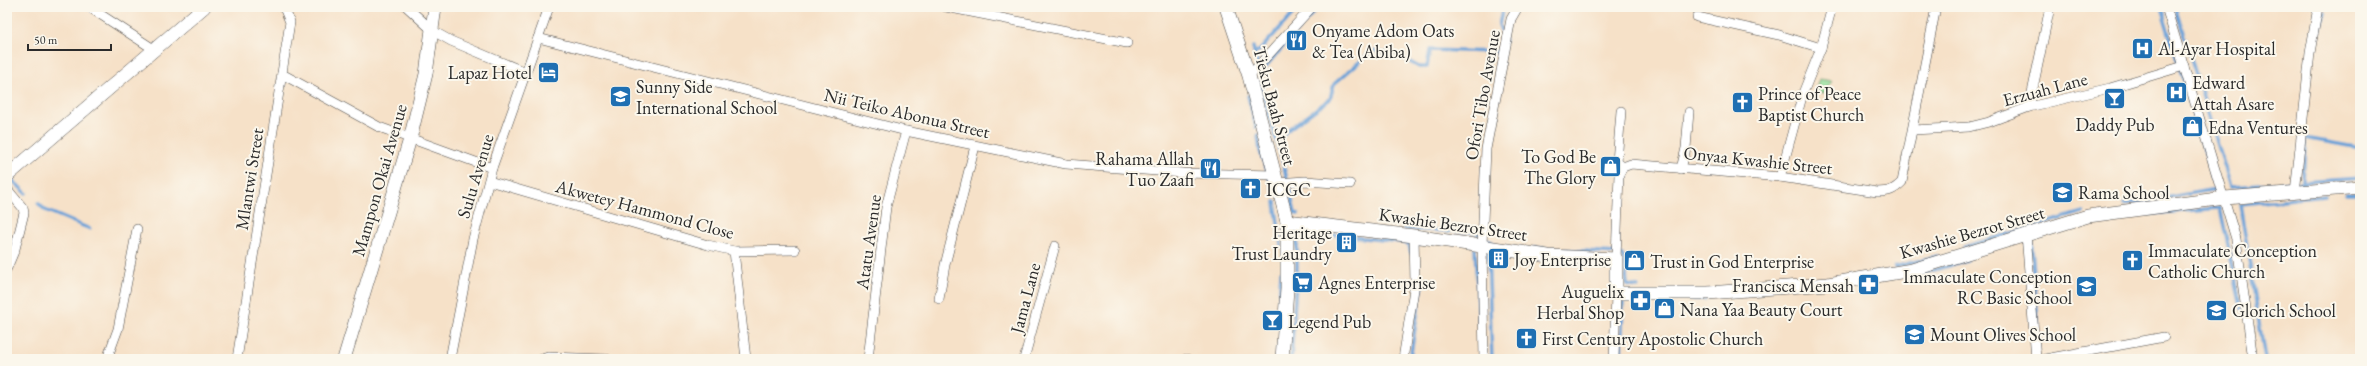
<svg xmlns="http://www.w3.org/2000/svg" width="2367" height="366" font-family="'EB Garamond',serif">
  <style>
    .green { fill: #91db97; stroke: #5e8361 }
    .lines { fill: none; stroke-linecap: round; stroke-linejoin: round }
    .stream { stroke: #6aa1d8; stroke-width: 3.5 }
    .street-casing { stroke: #494643; stroke-width: 10 }
    .secondary-casing { stroke: #494643; stroke-width: 14 }
    .street { stroke: #fff; stroke-width: 9 }
    .secondary { stroke: #fff; stroke-width: 13 }
    .labels { text-anchor: middle; dominant-baseline: central; stroke-width: 4; stroke-linejoin: round; paint-order: stroke }
    .poi-label { font-size: 18px; fill: #2b2b2b; stroke: #fbf7ec; text-anchor: start }
    .street-label { font-size: 18px; fill: #2b2b2b; stroke: #fbf7ec }
  </style>
  <rect width="100%" height="100%" fill="#fbf7ec"/>
  <filter id="ink" filterUnits="userSpaceOnUse"><feTurbulence type="fractalNoise" baseFrequency=".025" numOctaves="2"/><feDisplacementMap in="SourceGraphic" scale="8" xChannelSelector="R" yChannelSelector="G"/><feConvolveMatrix kernelMatrix="1 2 1 2 8 2 1 2 1" color-interpolation-filters="sRGB"/></filter>
  <filter id="wash" filterUnits="userSpaceOnUse"><feTurbulence type="fractalNoise" baseFrequency=".012" numOctaves="4" result="noise"/><feDisplacementMap in="SourceGraphic" scale="16" xChannelSelector="R" yChannelSelector="G"/><feGaussianBlur stdDeviation="0.9" result="paint"/><feColorMatrix in="noise" values="0 0 0 0 0 0 0 0 0 0 0 0 0 0 0 0 0 1.4 0 .05"/><feComposite in="paint" operator="in"/></filter>
  <g filter="url(#wash)">
    <rect width="100%" height="100%" fill="#f6e1c8"/>
    <!-- green -->
    <path class="green" d="M1820 79 1832 81 1824 93 1816 92Z"/>
    <g class="lines">
      <!-- stream -->
      <g class="stream">
        <path d="M1503 7 1499 25 1505 41"/>
        <path d="M2175 7 2231 187 2360 178"/>
        <path d="M7 13 11 17 7 22"/>
        <path d="M2315 45 2325 12"/>
        <path d="M1253 47 1262 84 1260 85 1283 163 1295 213 1298 214"/>
        <path d="M1254 53 1260 50 1299 7"/>
        <path d="M1259 74 1318 7"/>
        <path d="M1248 96 1256 127"/>
        <path d="M1258 135 1260 151 1273 190"/>
        <path d="M2305 138 2360 148"/>
        <path d="M1277 142 1290 128 1330 99 1334 84 1372 51 1394 53 1419 67H1427L1430 50 1494 52 1503 50"/>
        <path d="M11 179 26 193"/>
        <path d="M2303 181 2305 142"/>
        <path d="M2346 194H2360"/>
        <path d="M1275 202 1281 245"/>
        <path d="M38 203 45 210 90 229"/>
        <path d="M2124 205 2216 189 2161 7"/>
        <path d="M2148 214 2220 208 2242 310"/>
        <path d="M1404 229 1475 232 1493 243"/>
        <path d="M2031 238 2038 323"/>
        <path d="M1419 245V244"/>
        <path d="M1964 247 2083 212"/>
        <path d="M1535 248 1616 253 1622 255 1625 262 1627 285 1638 287"/>
        <path d="M1475 249 1479 322"/>
        <path d="M1488 252 1492 359"/>
        <path d="M1895 267 1937 256"/>
        <path d="M1921 274 1967 260"/>
        <path d="M1689 299H1705"/>
        <path d="M1279 305 1281 272"/>
        <path d="M1291 359 1297 268V231L1401 242 1409 245 1411 253"/>
        <path d="M1410 359 1422 285 1418 274"/>
        <path d="M1621 359 1623 300 1627 299"/>
        <path d="M2265 359 2240 204 2326 196"/>
      </g>
    </g>
  </g>
  <g filter="url(#ink)">
    <g class="lines">
      <defs>
        <g id="street">
          <path d="M89 7 155 50"/>
          <path d="M407 7 433 31 451 41 525 72"/>
          <path d="M946 7 1127 43"/>
          <path d="M2166 7 2236 239 2253 359"/>
          <path d="M1697 17 1779 35 1821 48"/>
          <path d="M538 38 906 131 1066 164 1183 173 1275 175"/>
          <path d="M282 74 379 127 492 168"/>
          <path d="M1249 76 1312 7"/>
          <path d="M2029 107 2050 7"/>
          <path d="M1621 111 1617 162 1623 167"/>
          <path d="M1913 130 1969 127 1989 122 2029 107 2110 88 2184 66"/>
          <path d="M1681 169 1686 148 1689 112"/>
          <path d="M1780 177 1803 93 1821 48 1832 7"/>
          <path d="M489 181 708 245 734 251 795 250"/>
          <path d="M1277 183 1305 181 1350 184"/>
          <path d="M7 189 23 208 24 213 15 249 7 268"/>
          <path d="M2295 193 2310 53 2318 7"/>
          <path d="M2026 234 2036 359"/>
          <path d="M734 251 746 359"/>
          <path d="M1616 259 1619 174 1623 167 1631 164 1780 177 1877 192C1889 192 1894 190 1902 182L1936 7"/>
          <path d="M939 299 945 265 975 146"/>
          <path d="M107 359 118 329 137 229"/>
          <path d="M237 359 290 22 285 10 282 7"/>
          <path d="M450 359 473 239 492 168 549 7"/>
          <path d="M542 359 548 357 607 359"/>
          <path d="M868 359 886 207 906 131"/>
          <path d="M1024 359 1055 246"/>
          <path d="M1186 359H1187"/>
          <path d="M1403 359 1415 283 1414 236"/>
          <path d="M1484 359 1482 245 1486 149 1511 19 1518 7"/>
          <path d="M1614 359 1616 293"/>
          <path d="M2045 359 2164 337"/>
        </g>
        <g id="secondary">
          <path d="M1226 7 1249 76 1287 221V289L1282 359"/>
          <path d="M7 176 204 7"/>
          <path d="M1287 221 1414 236 1548 256 1616 259V293H1708L1828 284 1912 270 2088 216 2225 198 2360 187"/>
          <path d="M344 359 410 139 426 74 435 7"/>
        </g>
      </defs>
      <!-- street casing -->
      <use href="#street" class="street-casing"/>
      <!-- secondary casing -->
      <use href="#secondary" class="secondary-casing"/>
      <!-- street -->
      <use href="#street" class="street"/>
      <!-- secondary -->
      <use href="#secondary" class="secondary"/>
    </g>
  </g>
  <!-- icons -->
  <defs>
    <symbol id="restaurant-square" viewBox="-11 -11 22 22"><rect x="-9" y="-9" width="18" height="18" rx="4" fill="#1f6fb2" stroke="#fbf7ec"/><path d="M-5-6h1v4h1v-4h1v4h1v-4h1v5L-1.5 .5V6h-2V.5L-5-1ZM5-6V6H3V1.5H1.5Q1.5-4 5-6Z" fill="#fff"/></symbol>
    <symbol id="hospital-square" viewBox="-11 -11 22 22"><rect x="-9" y="-9" width="18" height="18" rx="4" fill="#1f6fb2" stroke="#fbf7ec"/><path d="M-5-5h3v3.5h4V-5h3V5h-3V1.5h-4V5h-3Z" fill="#fff"/></symbol>
    <symbol id="hotel-square" viewBox="-11 -11 22 22"><rect x="-9" y="-9" width="18" height="18" rx="4" fill="#1f6fb2" stroke="#fbf7ec"/><path d="M-6-4.5h1.5V1H6V5H4.5V3h-9V5H-6ZM-4 0a1.8 1.8 0 1 1 3.6 0ZM.5 0V-2.5h3Q6-2.5 6 0Z" fill="#fff"/></symbol>
    <symbol id="school-square" viewBox="-11 -11 22 22"><rect x="-9" y="-9" width="18" height="18" rx="4" fill="#1f6fb2" stroke="#fbf7ec"/><path d="M0-5L7-2L0 1L-7-2ZM-4 1L0 2.5L4 1V4Q0 6-4 4Z" fill="#fff"/></symbol>
    <symbol id="bar-square" viewBox="-11 -11 22 22"><rect x="-9" y="-9" width="18" height="18" rx="4" fill="#1f6fb2" stroke="#fbf7ec"/><path d="M-6-5H6L.8 .8V4.5H3.5V6h-7V4.5H-.8V.8Z" fill="#fff"/></symbol>
    <symbol id="church-square" viewBox="-11 -11 22 22"><rect x="-9" y="-9" width="18" height="18" rx="4" fill="#1f6fb2" stroke="#fbf7ec"/><path d="M-1.2-6h2.4v3.5h3.3v2.4h-3.3V6h-2.4V-.1h-3.3v-2.4h3.3Z" fill="#fff"/></symbol>
    <symbol id="shop-square" viewBox="-11 -11 22 22"><rect x="-9" y="-9" width="18" height="18" rx="4" fill="#1f6fb2" stroke="#fbf7ec"/><path d="M-5-2.5h2.3a2.7 3.5 0 0 1 5.4 0H5L5.5 6h-11ZM-1.5-2.5h3a1.5 2.3 0 0 0-3 0Z" fill="#fff"/></symbol>
    <symbol id="building-square" viewBox="-11 -11 22 22"><rect x="-9" y="-9" width="18" height="18" rx="4" fill="#1f6fb2" stroke="#fbf7ec"/><path d="M-4-6H4V6H1V3H-1V6H-4ZM-2.5-4.3h1.7v1.8h-1.7ZM.8-4.3h1.7v1.8H.8ZM-2.5-1h1.7V.8h-1.7ZM.8-1h1.7V.8H.8Z" fill="#fff"/></symbol>
    <symbol id="supermarket-square" viewBox="-11 -11 22 22"><rect x="-9" y="-9" width="18" height="18" rx="4" fill="#1f6fb2" stroke="#fbf7ec"/><path d="M-6-5.5h2.5l.6 2H6L4.5 2H-2.5L-4.4-4H-6ZM-1.5 3.2a1.3 1.3 0 1 0 .1 0ZM3 3.2a1.3 1.3 0 1 0 .1 0Z" fill="#fff"/></symbol>
    <symbol id="pharmacy-square" viewBox="-11 -11 22 22"><rect x="-9" y="-9" width="18" height="18" rx="4" fill="#1f6fb2" stroke="#fbf7ec"/><path d="M-2-6h4v4h4v4h-4v4h-4v-4h-4v-4h4Z" fill="#fff"/></symbol>
  </defs>
  <g fill-rule="evenodd">
    <use href="#restaurant-square" x="1284" y="28" width="25" height="25"/>
    <use href="#hospital-square" x="2130" y="36" width="25" height="25"/>
    <use href="#hotel-square" x="536" y="60" width="25" height="25"/>
    <use href="#hospital-square" x="2164" y="80" width="25" height="25"/>
    <use href="#school-square" x="608" y="84" width="25" height="25"/>
    <use href="#bar-square" x="2102" y="86" width="25" height="25"/>
    <use href="#church-square" x="1730" y="90" width="25" height="25"/>
    <use href="#shop-square" x="2180" y="114" width="25" height="25"/>
    <use href="#shop-square" x="1598" y="154" width="25" height="25"/>
    <use href="#restaurant-square" x="1198" y="156" width="25" height="25"/>
    <use href="#church-square" x="1238" y="176" width="25" height="25"/>
    <use href="#school-square" x="2050" y="180" width="25" height="25"/>
    <use href="#building-square" x="1334" y="230" width="25" height="25"/>
    <use href="#building-square" x="1486" y="246" width="25" height="25"/>
    <use href="#church-square" x="2120" y="248" width="25" height="25"/>
    <use href="#shop-square" x="1622" y="248" width="25" height="25"/>
    <use href="#supermarket-square" x="1290" y="270" width="25" height="25"/>
    <use href="#pharmacy-square" x="1856" y="272" width="25" height="25"/>
    <use href="#school-square" x="2074" y="274" width="25" height="25"/>
    <use href="#pharmacy-square" x="1628" y="288" width="25" height="25"/>
    <use href="#shop-square" x="1652" y="296" width="25" height="25"/>
    <use href="#school-square" x="2204" y="298" width="25" height="25"/>
    <use href="#bar-square" x="1260" y="308" width="25" height="25"/>
    <use href="#school-square" x="1902" y="322" width="25" height="25"/>
    <use href="#church-square" x="1514" y="326" width="25" height="25"/>
  </g>
  <g class="labels">
    <!-- poi labels -->
    <g class="poi-label">
      <text x="1312" y="30">Onyame Adom Oats<tspan x="1312" dy="21">&amp; Tea (Abiba)</tspan></text>
      <text x="2158" y="48">Al-Ayar Hospital</text>
      <text x="532" y="72" text-anchor="end">Lapaz Hotel</text>
      <text x="2192" y="82">Edward<tspan x="2192" dy="21">Attah Asare</tspan></text>
      <text x="636" y="86">Sunny Side<tspan x="636" dy="21">International School</tspan></text>
      <text x="1758" y="93">Prince of Peace<tspan x="1758" dy="21">Baptist Church</tspan></text>
      <text x="2115" y="124" text-anchor="middle">Daddy Pub</text>
      <text x="2208" y="127">Edna Ventures</text>
      <text x="1596" y="156" text-anchor="end">To God Be<tspan x="1596" dy="21">The Glory</tspan></text>
      <text x="1194" y="158" text-anchor="end">Rahama Allah<tspan x="1194" dy="21">Tuo Zaafi</tspan></text>
      <text x="1266" y="189">ICGC</text>
      <text x="2078" y="192">Rama School</text>
      <text x="1332" y="232" text-anchor="end">Heritage<tspan x="1332" dy="21">Trust Laundry</tspan></text>
      <text x="2148" y="250">Immaculate Conception<tspan x="2148" dy="21">Catholic Church</tspan></text>
      <text x="1514" y="259">Joy Enterprise</text>
      <text x="1650" y="261">Trust in God Enterprise</text>
      <text x="2072" y="276" text-anchor="end">Immaculate Conception<tspan x="2072" dy="21">RC Basic School</tspan></text>
      <text x="1318" y="282">Agnes Enterprise</text>
      <text x="1854" y="285" text-anchor="end">Francisca Mensah</text>
      <text x="1624" y="291" text-anchor="end">Auguelix<tspan x="1624" dy="21">Herbal Shop</tspan></text>
      <text x="1680" y="309">Nana Yaa Beauty Court</text>
      <text x="2232" y="310">Glorich School</text>
      <text x="1288" y="321">Legend Pub</text>
      <text x="1930" y="334">Mount Olives School</text>
      <text x="1542" y="338">First Century Apostolic Church</text>
    </g>
    <!-- street labels -->
    <g class="street-label">
      <text transform="translate(2045 89) rotate(-15)">Erzuah Lane</text>
      <text transform="translate(1482 95) rotate(-80)">Ofori Tibo Avenue</text>
      <text transform="translate(1275 106) rotate(75)">Tieku Baah Street</text>
      <text transform="translate(907 113) rotate(13)">Nii Teiko Abonua Street</text>
      <text transform="translate(1758 160) rotate(6)">Onyaa Kwashie Street</text>
      <text transform="translate(475 176) rotate(-73)">Sulu Avenue</text>
      <text transform="translate(249 179) rotate(-81)">Mlantwi Street</text>
      <text transform="translate(379 180) rotate(-74)">Mampon Okai Avenue</text>
      <text transform="translate(645 209) rotate(15)">Akwetey Hammond Close</text>
      <text transform="translate(1453 224) rotate(8)">Kwashie Bezrot Street</text>
      <text transform="translate(1972 232) rotate(-16)">Kwashie Bezrot Street</text>
      <text transform="translate(868 242) rotate(-82)">Atatu Avenue</text>
      <text transform="translate(1025 298) rotate(-75)">Jama Lane</text>
    </g>
  </g>
  <!-- margin -->
  <rect width="2367" height="366" fill="none" stroke="#fbf7ec" stroke-width="24"/>
  <!-- scale -->
  <path d="M28 44v6h83v-6" fill="none" stroke="#2b2b2b" stroke-width="2"/>
  <text x="34" y="44" font-size="12" fill="#2b2b2b" stroke="#fbf7ec" stroke-width="3" paint-order="stroke">50 m</text>
</svg>
